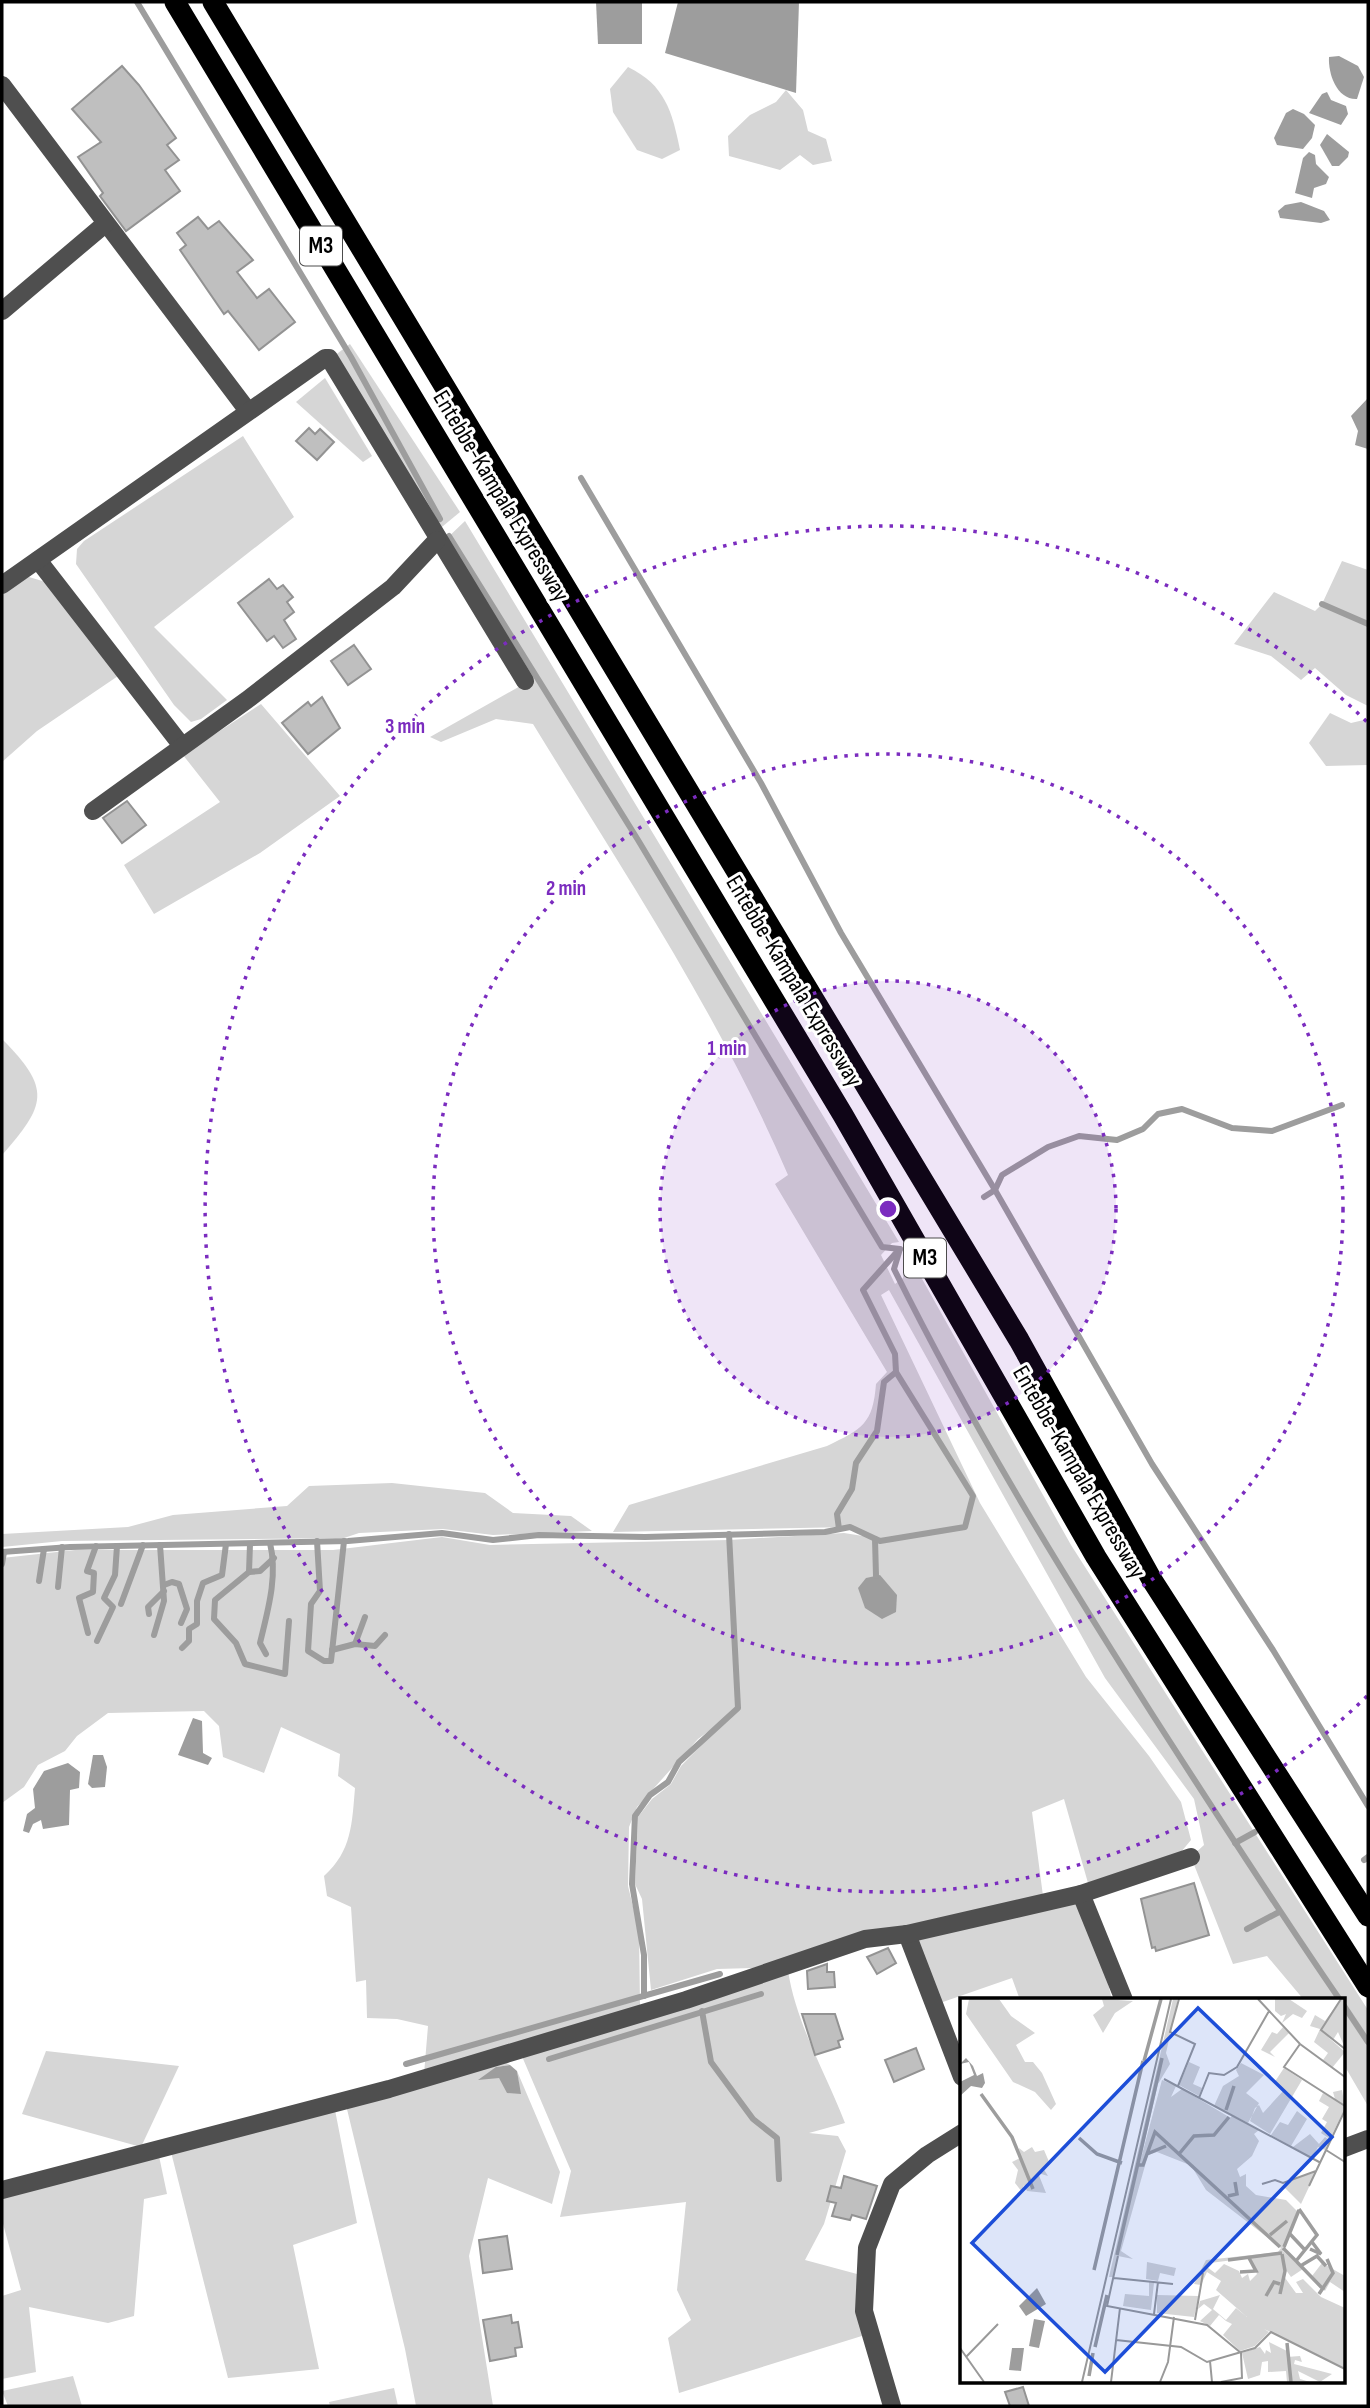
<svg xmlns="http://www.w3.org/2000/svg" width="1370" height="2408" font-family="'Sofia Sans Condensed',sans-serif">
  <style>
    .green { fill: #d6d6d6 }
    .water { fill: #9d9d9d }
    .lines { fill: none; stroke-linecap: round; stroke-linejoin: round }
    .stream { stroke: #9d9d9d; stroke-width: 6 }
    .building { fill: #bfbfbf; stroke: #939393; stroke-width: 2 }
    .minor { stroke: #4f4f4f; stroke-width: 18 }
    .highway { stroke: #000; stroke-width: 21 }
    .ring { fill: none; stroke: #7b2cbf; stroke-width: 3.5; stroke-dasharray: 3.5 7 }
    .labels { text-anchor: middle; dominant-baseline: central; stroke-width: 6; stroke-linejoin: round; paint-order: stroke }
    .shield { fill: #fff; stroke: #4c4c4c; stroke-width: 2 }
    .shield-label { font-size: 23px; font-weight: bold; fill: #000 }
    .street-label { font-size: 24px; fill: #000; stroke: #fff }
    .inset-river { fill: none; stroke: #9d9d9d; stroke-width: 3.5 }
    .inset-road { fill: none; stroke: #999; stroke-width: 2 }
    .view { fill: #1d4ed8; fill-opacity: 0.15; stroke: #1d4ed8; stroke-width: 3.5 }
    .inset-edge { fill: none; stroke: #000; stroke-width: 3.5 }
    .centre { fill: #7b2cbf; stroke: #fff; stroke-width: 3.5 }
    .ring-label { font-size: 21px; text-anchor: middle; font-weight: bold; fill: #7b2cbf; stroke: #fff; stroke-width: 6; stroke-linejoin: round; paint-order: stroke }
  </style>
  <rect width="100%" height="100%" fill="#fff"/>
  <!-- green -->
  <g class="green">
    <path d="M628 67C665 85 672 111 680 150L662 159 637 150 613 112 610 89Z"/>
    <path d="M786 90 803 110 808 131 826 139 832 161 813 165 800 155 780 170 729 156 728 136 750 115 776 102Z"/>
    <path d="M350 344 460 512 437 531 334 356Z"/>
    <path d="M325 378 372 456 363 462 296 402Z"/>
    <path d="M243 436 294 517 154 627 227 700 201 719 191 722 174 705 76 564 77 549 84 541Z"/>
    <path d="M465 521 899 1242 892 1243 881 1255 895 1284 903 1278 907 1252 1071 1545 1368 2010V2106L1344 2065V2000H1304L1267 1956 1233 1964 1191 1857 1204 1845 1194 1799 1105 1678 889 1290 881 1295 980 1503 1086 1677 1149 1756 1181 1802 1191 1840 1181 1852 1088 1883 1064 1799 1032 1812 1043 1896 915 1929 860 1934 753 1968 717 1969 651 1990 642 1899 635 1884 638 1817 652 1799 671 1784 681 1766 733 1713 698 1739 637 1807 629 1827 628 1886 639 1931 640 2006 424 2074 428 2026 397 2019 367 2018 366 1980 356 1982 351 1907 327 1896 324 1876C352 1851 352 1823 355 1788L338 1776 340 1754 281 1727 264 1773 223 1757 219 1726 204 1711 108 1713 77 1736 65 1751 38 1765 24 1787 2 1803V1558L75 1550H333L442 1537 490 1545 729 1540 844 1533 863 1536 850 1527 613 1532 629 1505 827 1446C862 1429 873 1424 876 1384L887 1372 775 1184 788 1175C720 1016 623 871 533 724L496 719 441 742 430 737 529 681 443 542Z"/>
    <path d="M1342 561 1368 570V706L1346 695 1315 668 1301 680 1271 656 1234 644 1274 592 1315 611 1322 604Z"/>
    <path d="M29 577 49 583 118 676 37 731 2 762V592Z"/>
    <path d="M261 704 340 796 260 853 154 914 124 865 220 802 183 755Z"/>
    <path d="M1330 713 1351 723 1368 719V765L1326 766 1309 743Z"/>
    <path d="M2 1039C52 1089 46 1105 2 1155Z"/>
    <path d="M392 1483 485 1493 513 1513 571 1516 592 1531 493 1535 443 1529 359 1533 344 1538 62 1541 2 1547V1534L128 1527 173 1515 287 1506 309 1486Z"/>
    <path d="M1076 1902 1101 1954 1112 2000H1020L1012 1978 940 2003 916 1945 920 1939Z"/>
    <path d="M788 1971C797 2026 825 2071 845 2123L809 2133 838 2136 846 2151 824 2224 805 2260 857 2274 865 2335 679 2393 668 2338 691 2320 677 2290 686 2202 560 2217 571 2171 521 2054Z"/>
    <path d="M46 2051 179 2066 141 2147 22 2114Z"/>
    <path d="M503 2061 510 2065 496 2067 499 2078 520 2093 517 2071 560 2172 552 2204 488 2178 469 2256 493 2406H416L405 2349 346 2105Z"/>
    <path d="M335 2110 357 2223 293 2245 319 2369 228 2378 171 2152Z"/>
    <path d="M159 2156 167 2194 144 2199 134 2316 108 2323 29 2307 36 2372 2 2379V2296L21 2290 2 2220V2196Z"/>
    <path d="M73 2376 82 2406H8L2 2391Z"/>
    <path d="M394 2388 398 2406H330L329 2402Z"/>
  </g>
  <!-- water -->
  <g class="water">
    <path d="M596 2H642V44H598Z"/>
    <path d="M678 2H799L796 93 665 53Z"/>
    <path d="M1339 56 1358 66 1364 77 1357 99C1337 100 1328 74 1329 57Z"/>
    <path d="M1327 92 1331 100 1346 106 1348 114 1341 125 1309 113 1322 94Z"/>
    <path d="M1293 109 1304 114 1315 125 1312 138 1303 149 1277 145 1274 138 1286 113Z"/>
    <path d="M1327 134 1349 152 1348 157 1339 166H1332L1320 145Z"/>
    <path d="M1309 152 1315 155 1316 164 1329 177 1326 184 1314 188 1312 198 1295 193 1303 158Z"/>
    <path d="M1301 202 1324 211 1330 220 1321 223 1280 218 1278 211 1285 205Z"/>
    <path d="M1368 398V449L1355 445 1358 431 1351 416Z"/>
    <path d="M880 1575 897 1595 896 1612 882 1619 865 1608 858 1588 866 1578Z"/>
    <path d="M193 1718 202 1721 203 1753 212 1758 208 1765 178 1755Z"/>
    <path d="M93 1755H103L107 1767 105 1787 92 1788 88 1784Z"/>
    <path d="M68 1763 80 1772 79 1788 70 1790 69 1825 43 1829 41 1820 33 1824 29 1833 23 1831 27 1814 35 1808 33 1789 44 1771Z"/>
    <path d="M510 2065 517 2071 521 2094 507 2093 499 2078 478 2080 496 2067Z"/>
  </g>
  <g class="lines">
    <!-- stream -->
    <g class="stream">
      <path d="M137 2 351 357 440 519"/>
      <path d="M581 478 761 783 841 933 995 1190 1152 1464 1273 1650 1368 1806"/>
      <path d="M449 536 638 840 882 1247 900 1249"/>
      <path d="M1322 604 1368 624"/>
      <path d="M984 1197 995 1190 1002 1175 1048 1147 1079 1136 1117 1140 1143 1129 1158 1114 1182 1109 1232 1128 1272 1131 1342 1105"/>
      <path d="M900 1249 894 1269C970 1423 1061 1571 1154 1717 1215 1812 1276 1907 1340 2000"/>
      <path d="M839 1529 837 1514 852 1489 856 1463 877 1431 884 1382 896 1372 895 1354 863 1290 896 1253"/>
      <path d="M875 1539 876 1576"/>
      <path d="M317 1541 320 1591 311 1604 308 1651 324 1661H331L344 1541"/>
      <path d="M250 1544 249 1572 215 1600 214 1619 236 1643 245 1664 285 1674 289 1621"/>
      <path d="M2 1552 70 1547 348 1541 442 1533 493 1540 539 1535 645 1537 825 1532 850 1527 880 1541 965 1527 973 1496 896 1372"/>
      <path d="M2 1564 4 1552"/>
      <path d="M249 1572 260 1571 274 1558"/>
      <path d="M39 1581 44 1549"/>
      <path d="M164 1585 172 1582 179 1584 187 1609 181 1623"/>
      <path d="M58 1587 62 1547"/>
      <path d="M121 1604 143 1545"/>
      <path d="M149 1614 148 1607 164 1591"/>
      <path d="M88 1633 79 1598 93 1592 94 1573 87 1571 96 1546"/>
      <path d="M154 1635 164 1601 160 1545"/>
      <path d="M97 1641 113 1607 104 1598 115 1575 117 1546"/>
      <path d="M355 1644 365 1617"/>
      <path d="M182 1648 189 1641V1629L197 1624V1601L203 1583 222 1575 226 1544"/>
      <path d="M332 1650 355 1644 375 1646 385 1635"/>
      <path d="M266 1654 260 1643C268 1610 278 1576 270 1543"/>
      <path d="M1235 1843 1255 1832"/>
      <path d="M1364 1860 1368 1857"/>
      <path d="M1247 1929 1279 1912"/>
      <path d="M644 1996V1955L632 1884 635 1816 650 1795 668 1782 679 1762 738 1708 729 1534"/>
      <path d="M1344 2006 1368 2042"/>
      <path d="M702 2011 711 2062 753 2119 777 2138 779 2179"/>
      <path d="M549 2059 761 1994"/>
      <path d="M406 2064 720 1974"/>
    </g>
  </g>
  <!-- building -->
  <g class="building">
    <path d="M122 66 139 85 176 138 167 145 179 160 165 170 180 191 126 231 100 196 103 193 78 157 101 142 72 109Z"/>
    <path d="M198 217 208 229 219 221 253 260 237 272 257 298 269 289 295 322 259 350 228 311 224 314 180 250 186 245 177 233Z"/>
    <path d="M309 428 315 434 320 429 334 442 317 460 296 441Z"/>
    <path d="M269 579 277 589 283 585 293 597 287 602 294 612 284 620 296 639 283 648 274 636 267 641 238 603Z"/>
    <path d="M354 645 371 669 348 685 331 661Z"/>
    <path d="M322 697 340 728 308 754 282 723 308 702 311 706Z"/>
    <path d="M127 801 146 825 122 843 103 818Z"/>
    <path d="M1194 1883 1209 1935 1156 1951 1155 1947 1152 1948 1141 1899Z"/>
    <path d="M888 1948 896 1963 877 1974 867 1957Z"/>
    <path d="M827 1964V1972H834L835 1987 808 1989 807 1971Z"/>
    <path d="M802 2014H835L843 2039 838 2041 840 2047 815 2055Z"/>
    <path d="M916 2048 924 2069 894 2082 885 2060Z"/>
    <path d="M844 2176 877 2186 866 2219 852 2215 850 2220 832 2216 836 2203 827 2201 831 2186 841 2188Z"/>
    <path d="M507 2236 512 2269 483 2273 479 2240Z"/>
    <path d="M511 2315 512 2323 518 2322 522 2347 515 2348 516 2356 490 2361 483 2320Z"/>
    <path d="M1023 2387 1029 2406H1010L1005 2392Z"/>
  </g>
  <g class="lines">
    <!-- minor -->
    <g class="minor">
      <path d="M2 85 248 411"/>
      <path d="M2 311 105 224"/>
      <path d="M38 560 182 746"/>
      <path d="M2 585 325 358H329L525 681"/>
      <path d="M93 811 247 700 393 587 437 540"/>
      <path d="M1081 1894 1124 2000"/>
      <path d="M907 1934 962 2077"/>
      <path d="M1344 2148 1368 2139"/>
      <path d="M2 2190 389 2089 686 2000 865 1939 907 1934 1081 1894 1191 1857"/>
      <path d="M892 2406 864 2311 867 2248 892 2184 927 2155 962 2133"/>
    </g>
    <!-- highway -->
    <g class="highway">
      <path d="M175 2 843 1115 1096 1557 1368 1987"/>
      <path d="M213 2 1019 1340 1152 1580 1368 1916"/>
    </g>
  </g>
  <!-- distance rings -->
  <circle cx="888" cy="1209" r="228" fill="#7b2cbf" fill-opacity=".12"/>
  <g class="ring">
    <circle cx="888" cy="1209" r="228"/>
    <circle cx="888" cy="1209" r="455"/>
    <path d="M1367 1696A683 683 0 1 1 1367 722"/>
  </g>
  <g class="labels">
    <!-- shield labels -->
    <g class="shield">
      <rect x="300" y="226.5" width="42" height="39" rx="5"/>
      <rect x="904" y="1238.5" width="42" height="39" rx="5"/>
    </g>
    <g class="shield-label">
      <text x="321" y="246">M3</text>
      <text x="925" y="1258">M3</text>
    </g>
    <!-- street labels -->
    <g class="street-label">
      <text transform="translate(501 496) rotate(59)">Entebbe-Kampala Expressway</text>
      <text transform="translate(794 981) rotate(59)">Entebbe-Kampala Expressway</text>
      <text transform="translate(1079 1472) rotate(60)">Entebbe-Kampala Expressway</text>
    </g>
  </g>
  <!-- overview -->
  <g transform="translate(960 1998)">
    <rect width="385" height="385" fill="#fff"/>
    <path d="M9 1H39L51 18 75 35 56 47 65 64H73L82 75 96 106 91 112 75 94 53 84 6 16ZM142 1 173 3 155 15 143 35 133 17 144 8ZM213 1H218L206 55 210 66 198 86 180 164 202 82 216 88 211 99 222 91 269 119 266 123 272 118 299 132 294 136 299 143 292 158 277 171 280 179 286 176V188L296 197 326 202 337 213 323 253 343 271 331 279 326 272 323 277 336 295H343L336 284 343 281 361 299 385 310V370L304 331 309 334 295 348 280 353 263 337 272 326 266 323 259 317 250 328 240 323 252 312 244 306 238 311 240 303 260 297 253 311 266 322 276 310 287 319 256 292 261 283 247 274 241 287 234 286 246 262 318 254 321 250 246 192 232 169 246 183 272 205 214 151 230 167 197 154 188 157 161 253 173 261 158 258 153 279H149ZM289 260 297 276 290 283 288 276 282 280 279 273 264 266 255 275 247 269 250 265ZM315 1H329L347 13 342 20 333 16 322 25 326 16 321 18 315 13ZM381 1H385V50L378 34 373 42 368 39 385 54 372 70 363 62 368 55 354 44 360 31 350 28 355 17 365 23ZM323 29 329 35 310 54 315 59 301 52 312 34 317 36ZM229 64 240 69 233 86 242 90 239 98 219 87ZM281 65 304 77 286 95 299 105 288 125 254 108 263 88 279 78 276 72ZM324 70 342 82 310 136 290 123 295 110 299 107 303 115 324 92 314 85ZM382 92 385 110 370 141 361 135 367 124 362 121 369 109 359 103 363 95 375 101 373 94ZM337 113 347 121 331 148 311 137 320 124 328 127ZM350 136 359 146 365 139 369 142 365 152 358 149 352 160 333 149ZM72 149 75 154 84 152 90 166 83 170 88 178 78 175 86 195 67 193 64 187 62 194 55 185 58 172 52 164 60 160 59 150 64 154ZM356 174 341 206 323 188 333 181ZM187 264 216 270 214 278 200 275 198 283 186 281ZM362 265 385 278V294L370 284 365 293 362 290 352 278ZM189 284 194 285 191 312 163 308 165 296 189 298ZM197 297 239 298 234 319 197 315ZM309 344 327 353V359L340 358 342 364 335 362 334 366 372 376 360 384 338 373 340 381 350 384H327L326 373 308 374V363L302 364 300 377 288 381 282 355 300 349 305 356 306 352 311 355Z" fill="#d6d6d6" fill-rule="evenodd"/>
    <path d="M6 60 13 68 17 78 23 75 25 85 22 90 11 88 0 98V84L14 77 9 64 0 66ZM77 290 86 306 66 318 59 308ZM74 321 85 323 79 350 69 348ZM52 350H64L61 373 49 372Z" fill="#9d9d9d"/>
    <path class="inset-river" d="M184 63 201 1M21 96 52 139 73 191M266 112 274 88M119 140 137 156 162 165M187 156 195 134 320 249M219 156 234 138 254 137 269 119M176 167H183L187 156 206 148M268 198 277 196 275 184M330 236 345 252M310 237 327 223M324 249 339 212M323 250 336 263 357 237 339 211M350 251 361 256 352 244M157 257 202 60M268 262 322 255M337 264 364 292M342 267 357 258 366 268M134 272 183 63M280 274 296 273 289 260M320 296 325 273 322 256M359 296 373 275 367 261M306 298 314 284 320 286M327 345 331 384M135 349 147 297M129 378 133 355"/>
    <path class="inset-road" d="M298 1 340 46 385 79M381 1 361 32 385 51M340 46 324 69 385 108M204 81 361 165M218 88 235 46 210 34 219 1M239 100 249 75 264 77 277 69 309 13M366 152 385 164M302 186 315 182 323 185 356 173M349 188 385 112M158 258 147 308 247 327 281 355 282 380 261 384M154 280 213 286M194 316 198 284M235 322 243 275M156 342 221 349 247 364 295 350 311 334 385 371M0 350 24 384M6 359 38 326M250 363 252 384M122 384 211 1M151 384 160 310M200 384 208 364 214 319"/>
    <path class="view" d="M238 10 372 139 145 374 12 245Z"/>
    <rect width="385" height="385" class="inset-edge"/>
  </g>
  <circle cx="888" cy="1209" r="10" class="centre"/>
  <g class="ring-label">
    <text x="405" y="733">3 min</text>
    <text x="566" y="895">2 min</text>
    <text x="727" y="1055">1 min</text>
  </g>
  <!-- border -->
  <rect width="1370" height="2408" fill="none" stroke="#000000" stroke-width="7"/>
</svg>
